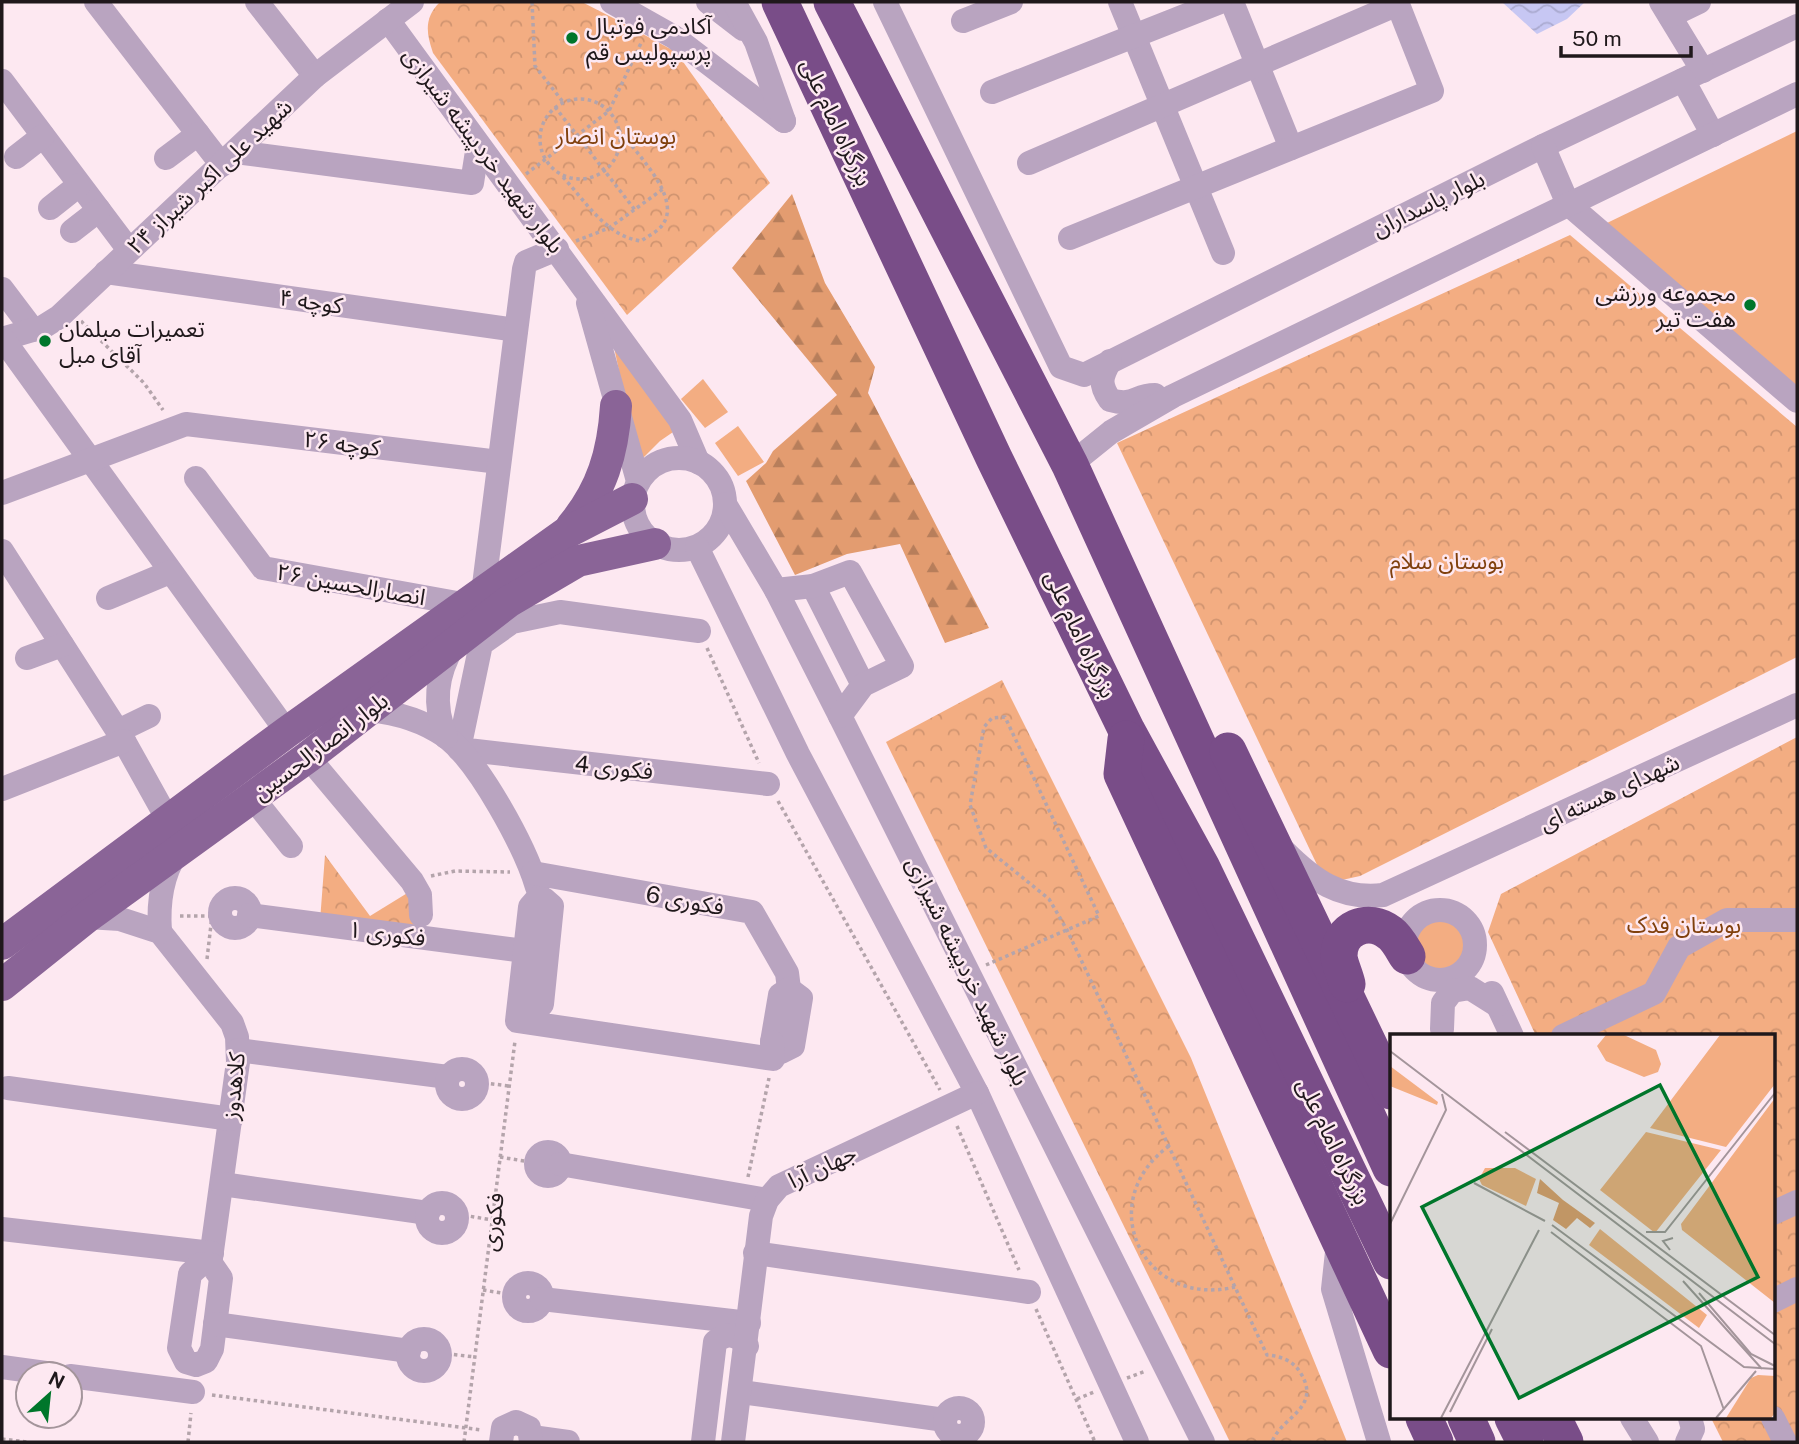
<svg xmlns="http://www.w3.org/2000/svg" width="1799" height="1444" font-family="'Public Sans','Noto Sans Arabic',sans-serif">
  <style>
    .grass { fill: #f3ad82 }
    .forest { fill: url(#forest-firs) }
    .park { fill: url(#park-crowns) }
    .water { fill: url(#water-waves) }
    .lines { fill: none; stroke-linecap: round; stroke-linejoin: round }
    .path { stroke: #b4a4ab; stroke-width: 3.5; stroke-dasharray: 3.5 3.5; stroke-linecap: butt }
    .minor { stroke: #b9a4c0; stroke-width: 24 }
    .major { stroke: #8a6497; stroke-width: 32 }
    .highway { stroke: #794d88; stroke-width: 37 }
    .poi-dot { fill: #00762b; stroke: #fde8f1; stroke-width: 2.5 }
    .labels { text-anchor: middle; dominant-baseline: central; stroke-width: 5; stroke-linejoin: round; paint-order: stroke }
    .poi-label { font-size: 23px; fill: #1f181b; stroke: #fde8f1; text-anchor: start }
    .street-label { font-size: 23px; fill: #1f181b; stroke: #fde8f1 }
    .park-label { font-size: 23px; fill: #80400d; stroke: #fde8f1 }
    .inset-road { fill: none; stroke: #a4959b; stroke-width: 2 }
    .view { fill: #00762b; fill-opacity: 0.15; stroke: #00762b; stroke-width: 3.5 }
    .inset-edge { fill: none; stroke: #1f181b; stroke-width: 3.5 }
  </style>
  <defs>
    <pattern id="forest-firs" width="22" height="20" patternUnits="userSpaceOnUse" patternTransform="scale(1.75)"><rect width="22" height="20" fill="#e39c70"/><path d="M5 1l3.5 6h-7zM16 11l3.5 6h-7z" fill="#b77e5b"/></pattern>
    <pattern id="park-crowns" width="20" height="18" patternUnits="userSpaceOnUse" patternTransform="scale(1.75)"><rect width="20" height="18" fill="#f3ad82"/><path d="M2 6a3 3 0 1 1 6 0M12 15a3 3 0 1 1 6 0" fill="none" stroke="#d09470"/></pattern>
    <pattern id="water-waves" width="16" height="10" patternUnits="userSpaceOnUse" patternTransform="scale(1.75)"><rect width="16" height="10" fill="#c7c7f3"/><path d="M0 5q4-4 8 0t8 0" fill="none" stroke="#aaaad0"/></pattern>
  </defs>
  <rect width="100%" height="100%" fill="#fde8f1"/>
  <!-- grass -->
  <g class="grass">
    <path d="M1797 131V388L1607 223Z"/>
    <path d="M614 347 676 430 660 441 638 463Z"/>
    <path d="M703 379 728 412 705 428 681 399Z"/>
    <path d="M738 426 764 462 738 476 715 443Z"/>
    <circle cx="1441" cy="945" r="29"/>
  </g>
  <!-- forest -->
  <path class="forest" d="M792 194 825 283 875 367 868 393 989 628 945 643 900 544 847 554 795 575 746 481 766 463 773 451 837 395 732 268Z"/>
  <!-- park -->
  <g class="park">
    <path d="M440 2H582L615 19 676 52 770 183 627 315 433 53C426 32 424 18 440 2Z"/>
    <path d="M1570 235 1797 427V657L1360 876 1342 880 1319 869 1117 443Z"/>
    <path d="M1002 680 1191 1058 1347 1442H1230L886 742Z"/>
    <path d="M1797 737V1442H1723L1711 1418H1773V1036H1536L1488 932 1501 894Z"/>
    <path d="M325 855 370 916 409 892 419 933 320 921Z"/>
  </g>
  <!-- water -->
  <path class="water" d="M1502 2H1585L1567 19 1537 34Z"/>
  <g class="lines">
    <!-- path -->
    <g class="path">
      <path d="M532 2 535 66 563 102"/>
      <circle cx="580" cy="139" r="40"/>
      <path d="M555 107 635 210"/>
      <path d="M526 174 609 111 642 41"/>
      <path d="M563 177C586 202 606 236 641 241 648 236 659 231 663 224 682 197 635 152 619 130"/>
      <path d="M576 241 609 228 663 189"/>
      <path d="M81 321 144 383 163 410"/>
      <path d="M707 648 759 763"/>
      <path d="M778 801 940 1090"/>
      <path d="M431 876 455 871 510 872"/>
      <path d="M180 916H220"/>
      <path d="M207 959 212 916"/>
      <path d="M986 965 1099 916 1005 717 992 718 984 727 970 805 986 848 1049 899 1067 930 1267 1355C1281 1356 1293 1361 1300 1372 1323 1408 1281 1417 1272 1442"/>
      <path d="M477 1082 509 1086"/>
      <path d="M957 1126 1019 1270"/>
      <path d="M1169 1146C1092 1202 1143 1309 1235 1287"/>
      <path d="M500 1157 536 1163"/>
      <path d="M748 1177 769 1078"/>
      <path d="M457 1214 492 1220"/>
      <path d="M483 1290 514 1295"/>
      <path d="M1036 1309 1095 1442"/>
      <path d="M440 1353 475 1357"/>
      <path d="M1127 1378 1146 1371"/>
      <path d="M212 1395 482 1430"/>
      <path d="M1077 1399 1094 1392"/>
      <path d="M2 1439 27 1442"/>
      <path d="M188 1442 191 1413"/>
      <path d="M464 1442 515 1041"/>
    </g>
    <!-- minor -->
    <g class="minor">
      <path d="M96 2 222 165"/>
      <path d="M257 2 315 76"/>
      <path d="M612 2 674 37 784 121"/>
      <path d="M708 2 743 29"/>
      <path d="M734 2 756 42 784 121"/>
      <path d="M885 2 1061 367 1084 375 1543 146 1797 26"/>
      <path d="M1120 2 1223 253"/>
      <path d="M1232 2 1291 148"/>
      <path d="M1661 2 1703 71"/>
      <path d="M1670 16 1699 2"/>
      <path d="M388 20 680 420 698 462"/>
      <path d="M963 21 1011 2"/>
      <path d="M1683 80 1713 135"/>
      <path d="M2 81 129 250"/>
      <path d="M992 92 1220 2"/>
      <path d="M1543 146 1568 204 1797 401"/>
      <path d="M236 152 472 183 478 145"/>
      <path d="M16 157 43 136"/>
      <path d="M166 158 198 134"/>
      <path d="M1029 163 1398 4"/>
      <path d="M50 208 79 185"/>
      <path d="M72 231 99 210"/>
      <path d="M1070 238 1432 91 1397 2"/>
      <path d="M106 272 516 330"/>
      <path d="M2 289 33 330"/>
      <path d="M588 303 638 481"/>
      <path d="M2 339 43 327 59 317 315 76 412 2"/>
      <path d="M3 339 287 732"/>
      <path d="M1110 361C1101 377 1099 384 1110 400 1135 407 1134 395 1155 395"/>
      <circle cx="679" cy="504" r="46"/>
      <path d="M1070 465 1111 432 1173 396 1797 94"/>
      <path d="M196 478 263 568 468 605"/>
      <path d="M2 493 186 424 499 462"/>
      <path d="M725 504 776 590 840 716 1203 1442"/>
      <path d="M697 547 798 754 977 1093 1137 1442"/>
      <path d="M2 551 124 741 168 820"/>
      <path d="M813 586 863 685"/>
      <path d="M776 590 813 586 850 572 902 666 863 685 840 716"/>
      <path d="M483 593 524 269 526 262 557 249"/>
      <path d="M108 598 170 572"/>
      <path d="M699 631 560 612 512 622 481 644 459 749 768 784"/>
      <path d="M27 658 62 645"/>
      <path d="M370 710C397 713 422 720 445 736 479 761 525 847 537 887"/>
      <path d="M118 731 149 716"/>
      <path d="M446 737C433 706 436 674 454 645"/>
      <path d="M308 757 412 881 420 895 421 915"/>
      <path d="M2 789 124 741"/>
      <path d="M252 797 291 846"/>
      <path d="M1284 851C1313 880 1340 900 1383 895L1797 705"/>
      <path d="M533 873 752 912 787 973 789 989"/>
      <circle cx="235" cy="913" r="15"/>
      <circle cx="1440" cy="945" r="35"/>
      <path d="M249 915 525 951"/>
      <path d="M87 917 120 919 160 932 232 1023 237 1037 238 1062 210 1265"/>
      <path d="M160 932C158 904 161 876 177 852"/>
      <path d="M789 989 801 998 793 1046 781 1052 772 1042 780 995Z"/>
      <path d="M1492 993 1512 1036"/>
      <path d="M520 1002 529 1012 537 1010 542 1004 552 906 544 899H537L530 907 517 1021 773 1059 772 1042"/>
      <path d="M1442 1029 1443 1003 1452 991 1470 988 1497 1005"/>
      <path d="M1563 1036 1654 993 1679 947 1727 920H1797"/>
      <path d="M238 1050 448 1077"/>
      <circle cx="462" cy="1084" r="15"/>
      <path d="M8 1088 231 1119"/>
      <circle cx="548" cy="1164" r="12"/>
      <path d="M560 1164 767 1200"/>
      <path d="M222 1184 428 1213"/>
      <circle cx="442" cy="1218" r="15"/>
      <path d="M1773 1213 1797 1202"/>
      <path d="M2 1229 212 1253"/>
      <path d="M1338 1243 1333 1289 1379 1442"/>
      <path d="M755 1253 1029 1292"/>
      <path d="M201 1264 212 1265 221 1278 212 1349 206 1361 196 1365 186 1362 179 1348 190 1274Z"/>
      <circle cx="528" cy="1297" r="14"/>
      <path d="M542 1299 749 1323"/>
      <path d="M1773 1301 1797 1289"/>
      <path d="M215 1324 409 1351"/>
      <circle cx="424" cy="1355" r="16"/>
      <path d="M2 1367 53 1374"/>
      <path d="M70 1376 193 1392"/>
      <path d="M741 1392 945 1420"/>
      <circle cx="959" cy="1422" r="14"/>
      <path d="M1632 1418 1647 1442"/>
      <path d="M1773 1418 1785 1442"/>
      <path d="M532 1437 568 1442"/>
      <path d="M501 1442 503 1428 516 1422 529 1428 531 1442"/>
      <path d="M703 1442 715 1342C727 1332 738 1334 747 1346"/>
      <path d="M733 1442 761 1216 767 1200 779 1186 977 1093"/>
      <path d="M1687 1442 1693 1429 1690 1418"/>
    </g>
    <!-- major -->
    <g class="major">
      <path d="M572 526C602 490 613 453 616 406"/>
      <path d="M2 944 287 732 566 533 632 499"/>
      <path d="M2 985 87 917 308 757 508 602 578 561 655 544"/>
    </g>
    <!-- highway -->
    <g class="highway">
      <path d="M780 2 994 458 1127 731 1202 868 1391 1261"/>
      <path d="M832 2 1070 465 1391 1168"/>
      <path d="M1126 739 1122 774 1391 1350"/>
      <path d="M1228 751 1391 1091"/>
      <path d="M1347 984C1345 975 1340 965 1339 957 1338 928 1369 916 1390 933 1397 938 1402 948 1407 956"/>
      <path d="M1424 1418 1435 1442"/>
      <path d="M1466 1418 1477 1442"/>
      <path d="M1513 1418 1525 1442"/>
      <path d="M1553 1418 1565 1442"/>
    </g>
  </g>
  <!-- markers -->
  <g class="poi-dot">
    <circle cx="572" cy="38" r="7"/>
    <circle cx="1750" cy="305" r="7"/>
    <circle cx="45" cy="341" r="7"/>
  </g>
  <g class="labels">
    <!-- poi labels -->
    <g class="poi-label">
      <text x="586" y="25">آکادمی فوتبال<tspan x="586" dy="26">پرسپولیس قم</tspan></text>
      <text x="1736" y="292" text-anchor="end">مجموعه ورزشی<tspan x="1736" dy="26">هفت تیر</tspan></text>
      <text x="59" y="328">تعمیرات مبلمان<tspan x="59" dy="26">آقای مبل</tspan></text>
    </g>
    <!-- street labels -->
    <g class="street-label">
      <text transform="translate(837 122) rotate(65)">بزرگراه امام علی</text>
      <text transform="translate(484 150) rotate(53)">بلوار شهید خردپیشه شیرازی</text>
      <text transform="translate(209 176) rotate(-43)">شهید علی اکبر شیراز ۲۴</text>
      <text transform="translate(1428 203) rotate(-26)">بلوار پاسداران</text>
      <text transform="translate(311 301) rotate(8)">کوچه ۴</text>
      <text transform="translate(342 443) rotate(7)">کوچه ۲۶</text>
      <text transform="translate(351 584) rotate(10)">انصارالحسین ۲۶</text>
      <text transform="translate(1081 634) rotate(65)">بزرگراه امام علی</text>
      <text transform="translate(320 746) rotate(-37)">بلوار انصارالحسین</text>
      <text transform="translate(614 767) rotate(6)">فکوری 4</text>
      <text transform="translate(1609 792) rotate(-25)">شهدای هسته ای</text>
      <text transform="translate(685 900) rotate(10)">فکوری 6</text>
      <text transform="translate(387 933) rotate(7)">فکوری ۱</text>
      <text transform="translate(968 971) rotate(64)">بلوار شهید خردپیشه شیرازی</text>
      <text transform="translate(233 1086) rotate(-84)">کلاهدوز</text>
      <text transform="translate(1334 1141) rotate(64)">بزرگراه امام علی</text>
      <text transform="translate(822 1166) rotate(-25)">جهان آرا</text>
      <text transform="translate(492 1222) rotate(-83)">فکوری</text>
    </g>
    <!-- park labels -->
    <g class="park-label">
      <text x="616" y="135">بوستان انصار</text>
      <text x="1447" y="560">بوستان سلام</text>
      <text x="1684" y="924">بوستان فدک</text>
    </g>
  </g>
  <!-- overview -->
  <g transform="translate(1390 1034)">
    <rect width="385" height="385" fill="#fde8f1"/>
    <path d="M216 1H234L266 16 271 30 268 38 254 43 216 27 207 12ZM330 1H385V50L336 113 260 94Z" fill="#f3ad82"/>
    <path d="M150 145 173 166 205 189 200 194 187 184 176 195 163 186 169 169 147 159Z" fill="#e39c70"/>
    <path d="M0 32 48 68 47 71 0 52ZM385 64V269L292 196 291 190ZM256 98 331 116 265 199 210 156ZM95 134H125L146 145 136 172 92 151 89 145ZM210 195 317 281 309 294 199 211ZM368 341 385 342V379L381 384H336L361 344Z" fill="#f3ad82"/>
    <path class="inset-road" d="M0 17 385 310M115 98 385 301M84 149 155 187M0 190 56 76 52 60M162 191 354 333 385 335M161 198 311 312 334 376M256 198H275L385 59M280 216 273 207 283 204M293 247 372 335M309 259 361 320 385 332M60 378 102 295M51 384 149 196M326 384 366 337"/>
    <path class="view" d="M270 51 368 243 129 364 32 173Z"/>
    <rect width="385" height="385" class="inset-edge"/>
  </g>
  <!-- border -->
  <rect width="1799" height="1444" fill="none" stroke="#1f181b" stroke-width="7"/>
  <!-- north arrow -->
  <g transform="translate(49 1395) rotate(27)"><circle r="33" fill="#fde8f1" stroke="#a4959b" stroke-width="2"/>
  <path d="M0-5L12 26L0 18L-12 26Z" fill="#00762b"/>
  <text y="-10" font-size="19" font-weight="bold" text-anchor="middle" fill="#1f181b">N</text>
  </g>
  <!-- scale -->
  <path d="M1561 46v10h130v-10" fill="none" stroke="#1f181b" stroke-width="3.5"/>
  <text x="1572" y="46" font-size="21" fill="#1f181b" stroke="#fde8f1" stroke-width="5" paint-order="stroke">50 m</text>
</svg>
